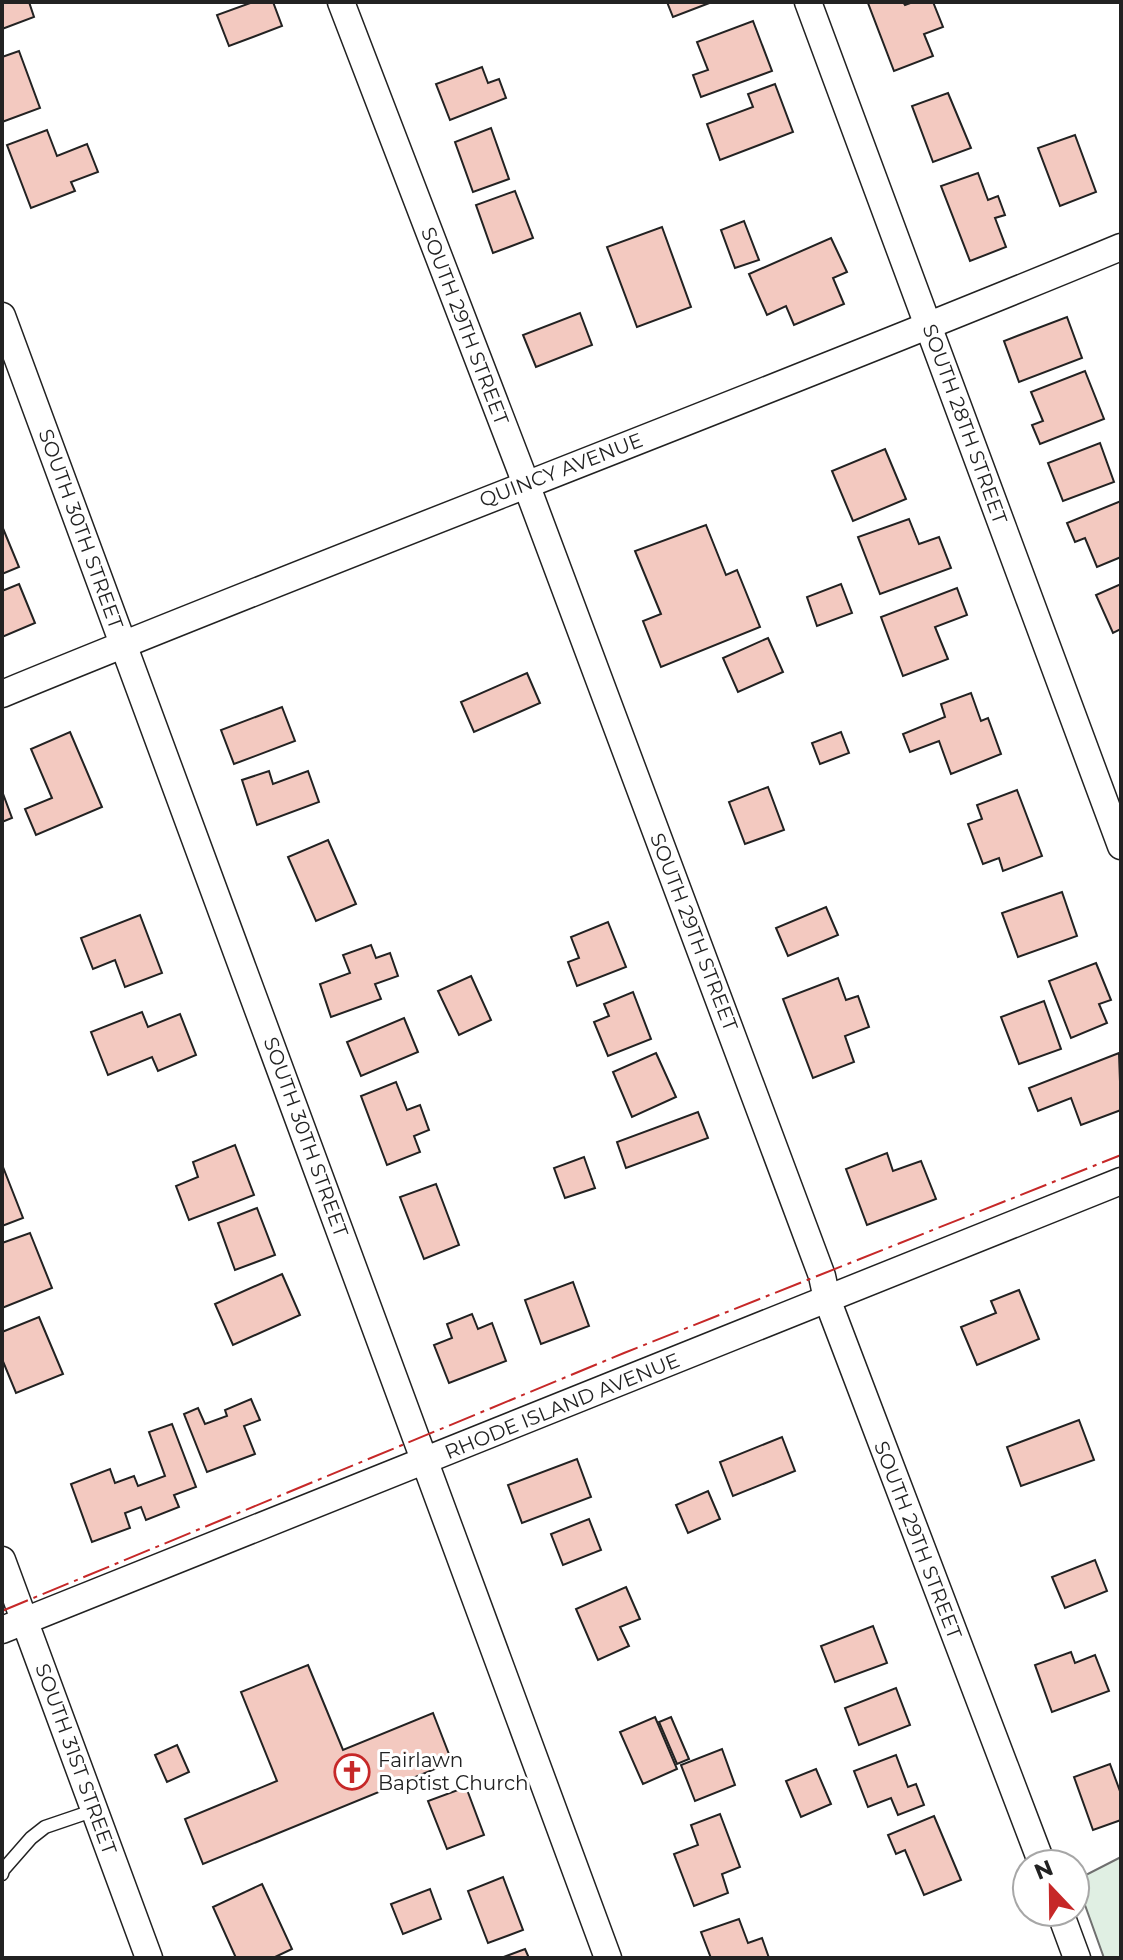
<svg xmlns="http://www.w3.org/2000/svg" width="1123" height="1960" font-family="Montserrat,sans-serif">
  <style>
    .green { fill: #e0efe3; stroke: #6f6f6f; stroke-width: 2 }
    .building { fill: #f3c9c0; stroke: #222; stroke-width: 2 }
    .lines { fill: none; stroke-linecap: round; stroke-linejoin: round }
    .lane-casing { stroke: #222; stroke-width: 15 }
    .street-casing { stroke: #222; stroke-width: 29 }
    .lane { stroke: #fff; stroke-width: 12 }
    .street { stroke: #fff; stroke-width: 26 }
    .power { stroke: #c62828; stroke-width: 2; stroke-dasharray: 28 6 4 6; stroke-linecap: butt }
    .labels { text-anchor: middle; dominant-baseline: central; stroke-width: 6; stroke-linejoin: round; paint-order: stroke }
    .street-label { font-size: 20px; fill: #222; stroke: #fff }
    .poi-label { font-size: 20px; fill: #222; stroke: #fff; text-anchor: start }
  </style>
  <rect width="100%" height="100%" fill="#fff"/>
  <!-- green -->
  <path class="green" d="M1121 1857V1958H1104L1076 1880Z"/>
  <!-- building -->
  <g class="building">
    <path d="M2 2H29L34 17 2 29Z"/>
    <path d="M253 2H273L282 26 229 46 217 15Z"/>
    <path d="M667 2H712L673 17Z"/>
    <path d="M871 2H903L905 5 913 2H933L943 27 924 34 933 56 894 71 868 3Z"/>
    <path d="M753 21 772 71 701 97 693 75 708 70 697 42Z"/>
    <path d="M19 51 40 108 2 122V57Z"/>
    <path d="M482 67 488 83 499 79 506 98 450 120 436 84Z"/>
    <path d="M775 84 793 132 720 160 707 124 753 107 748 94Z"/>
    <path d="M948 93 971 148 933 162 912 106Z"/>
    <path d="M491 128 509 179 473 192 455 142Z"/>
    <path d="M47 130 57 156 87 144 98 172 71 182 75 191 31 208 7 145Z"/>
    <path d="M1075 135 1096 192 1060 206 1038 148Z"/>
    <path d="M978 173 988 200 998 196 1005 215 995 218 1006 247 970 261 941 186Z"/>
    <path d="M515 191 533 238 493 253 476 205Z"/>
    <path d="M744 221 759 260 735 268 721 230Z"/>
    <path d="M662 227 691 307 637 327 607 247Z"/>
    <path d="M831 238 847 272 833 278 844 304 794 325 786 306 767 315 749 274Z"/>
    <path d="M580 313 592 345 536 367 523 335Z"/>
    <path d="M1067 317 1082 358 1019 382 1004 341Z"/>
    <path d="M1085 371 1104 419 1040 444 1032 425 1043 421 1031 392Z"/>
    <path d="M1100 443 1114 482 1063 501 1048 463Z"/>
    <path d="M885 449 906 499 853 521 832 471Z"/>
    <path d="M1121 501V557L1097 567 1085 538 1075 542 1067 523Z"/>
    <path d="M909 519 919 544 939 537 951 568 880 594 858 537Z"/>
    <path d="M706 525 726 575 737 570 760 627 661 667 643 621 661 614 635 551Z"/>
    <path d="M2 526 19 567 2 574Z"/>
    <path d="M19 584 35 623 2 637V591Z"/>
    <path d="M841 584 852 613 817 626 807 597Z"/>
    <path d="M1121 584V629L1113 633 1096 595Z"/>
    <path d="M957 588 967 615 935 627 948 659 903 676 881 617Z"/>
    <path d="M768 638 783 672 738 692 723 658Z"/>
    <path d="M527 673 540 703 474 732 461 702Z"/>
    <path d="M971 693 981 721 988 718 1001 754 951 774 939 741 910 752 903 734 945 717 941 704Z"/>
    <path d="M282 707 295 741 234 764 221 730Z"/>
    <path d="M70 732 102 807 36 835 25 809 52 798 31 749Z"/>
    <path d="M841 732 849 753 820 764 812 743Z"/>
    <path d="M269 771 273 784 308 771 319 802 257 825 242 780Z"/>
    <path d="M768 787 784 830 745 844 729 802Z"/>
    <path d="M1017 790 1042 856 1003 871 999 858 983 864 968 824 982 819 977 805Z"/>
    <path d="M2 791 12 818 2 822Z"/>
    <path d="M328 840 356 904 316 921 288 857Z"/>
    <path d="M1062 892 1077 936 1018 957 1002 913Z"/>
    <path d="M826 907 838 935 788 956 776 928Z"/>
    <path d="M140 915 162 973 125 987 115 960 93 969 81 938Z"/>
    <path d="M608 922 626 967 577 986 568 962 579 958 571 937Z"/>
    <path d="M371 945 376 958 390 953 398 976 375 984 381 999 331 1017 320 984 350 973 343 955Z"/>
    <path d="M1096 963 1111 1000 1099 1004 1107 1023 1071 1038 1049 981Z"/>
    <path d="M471 976 491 1020 459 1035 438 991Z"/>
    <path d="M838 978 846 1000 858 996 869 1027 845 1036 854 1062 813 1078 783 999Z"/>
    <path d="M633 992 651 1039 608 1056 594 1022 609 1016 604 1004Z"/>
    <path d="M1044 1001 1061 1049 1019 1064 1001 1017Z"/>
    <path d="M142 1012 148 1027 180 1014 196 1055 158 1071 152 1057 108 1075 91 1032Z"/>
    <path d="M404 1018 418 1052 361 1076 347 1042Z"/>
    <path d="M656 1053 676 1097 632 1117 613 1072Z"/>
    <path d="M1119 1053 1121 1110 1081 1125 1071 1098 1038 1111 1029 1088Z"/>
    <path d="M396 1082 407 1110 420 1105 429 1130 414 1136 420 1152 387 1165 361 1096Z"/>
    <path d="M698 1112 708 1138 626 1168 617 1142Z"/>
    <path d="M235 1145 254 1195 189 1220 176 1186 198 1177 193 1162Z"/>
    <path d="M887 1153 893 1171 921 1161 936 1199 867 1225 846 1169Z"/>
    <path d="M584 1157 595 1188 565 1198 554 1168Z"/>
    <path d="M3 1167 23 1218 2 1226V1168Z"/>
    <path d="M436 1184 459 1245 424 1259 400 1197Z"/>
    <path d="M257 1208 275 1255 235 1270 218 1223Z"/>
    <path d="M30 1233 52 1288 2 1308V1243Z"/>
    <path d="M282 1274 300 1315 233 1345 215 1304Z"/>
    <path d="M573 1282 589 1326 541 1344 525 1300Z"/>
    <path d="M1019 1290 1039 1339 977 1365 961 1327 996 1313 991 1301Z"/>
    <path d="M472 1314 478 1329 492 1323 506 1361 449 1383 434 1345 452 1338 447 1324Z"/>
    <path d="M39 1317 63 1374 16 1393 2 1359V1332Z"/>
    <path d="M251 1399 260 1420 244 1426 255 1454 207 1472 184 1414 198 1408 205 1424 227 1416 225 1410Z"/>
    <path d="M1079 1420 1094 1460 1021 1486 1007 1447Z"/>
    <path d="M172 1424 196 1487 174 1495 179 1507 146 1520 141 1507 125 1513 130 1528 92 1542 71 1484 110 1469 115 1483 134 1476 138 1486 165 1476 149 1432Z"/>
    <path d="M782 1437 795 1471 733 1496 720 1462Z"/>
    <path d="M577 1459 591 1497 522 1523 508 1485Z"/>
    <path d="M708 1491 720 1519 688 1533 676 1505Z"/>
    <path d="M589 1519 601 1550 563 1565 551 1534Z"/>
    <path d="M1095 1560 1107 1591 1065 1608 1052 1577Z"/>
    <path d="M626 1587 640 1619 620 1627 629 1646 598 1660 576 1609Z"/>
    <path d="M873 1626 887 1663 835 1682 821 1646Z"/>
    <path d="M1071 1652 1075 1663 1095 1655 1109 1691 1052 1712 1035 1665Z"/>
    <path d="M308 1665 343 1750 433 1713 452 1762 203 1864 185 1819 277 1781 241 1692Z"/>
    <path d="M896 1688 910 1725 859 1745 845 1708Z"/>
    <path d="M655 1717 677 1769 643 1784 620 1732Z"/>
    <path d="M671 1717 689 1759 677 1764 659 1722Z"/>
    <path d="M177 1745 189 1772 167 1782 155 1755Z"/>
    <path d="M722 1749 735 1785 695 1801 681 1765Z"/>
    <path d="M896 1755 908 1787 916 1784 924 1805 898 1815 891 1798 868 1807 854 1771Z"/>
    <path d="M1110 1764 1121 1794V1820L1093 1830 1074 1777Z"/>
    <path d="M816 1769 831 1804 801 1817 786 1781Z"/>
    <path d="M466 1787 484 1835 447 1849 428 1801Z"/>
    <path d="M720 1814 740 1867 722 1874 728 1893 694 1906 674 1854 698 1845 691 1825Z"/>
    <path d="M934 1816 961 1880 924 1895 905 1850 896 1854 888 1835Z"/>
    <path d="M503 1877 523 1930 488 1943 468 1891Z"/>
    <path d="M262 1884 292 1949 273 1958H236L213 1907Z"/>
    <path d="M430 1889 441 1919 403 1934 391 1904Z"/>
    <path d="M739 1919 748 1943 762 1938 769 1958H711L701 1932Z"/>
    <path d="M525 1949 529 1958H501Z"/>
  </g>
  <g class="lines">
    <defs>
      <path id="lane" d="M2 1874 3 1870 31 1838 45 1827 95 1810"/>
      <g id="street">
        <path d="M341 2 526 484 822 1276 827 1299 1042 1864"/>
        <path d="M808 2 1121 846"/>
        <path d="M2 316 608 1958"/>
        <path d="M2 694C374 541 750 401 1121 247"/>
        <path d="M2 1560 149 1958"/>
        <path d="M2 1630 1121 1181"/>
        <path d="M1060 1912 1077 1958"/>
      </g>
    </defs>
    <!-- lane casing -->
    <use href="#lane" class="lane-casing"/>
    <!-- street casing -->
    <use href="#street" class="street-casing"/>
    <!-- lane -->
    <use href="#lane" class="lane"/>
    <!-- street -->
    <use href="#street" class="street"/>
    <!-- power -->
    <path class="power" d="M2 1611 624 1353 1121 1155"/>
  </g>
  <!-- icons -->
  <defs>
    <symbol id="church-ring" viewBox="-11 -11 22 22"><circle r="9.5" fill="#fff" stroke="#c62828" stroke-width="1.5"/><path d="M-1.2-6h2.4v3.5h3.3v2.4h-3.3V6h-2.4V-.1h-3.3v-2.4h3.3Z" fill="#c62828"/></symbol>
  </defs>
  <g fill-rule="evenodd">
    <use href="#church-ring" x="332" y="1752" width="40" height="40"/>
  </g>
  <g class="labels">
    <!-- street labels -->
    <g class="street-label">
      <text transform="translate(465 326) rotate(69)">SOUTH 29TH STREET</text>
      <text transform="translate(965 424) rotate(70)">SOUTH 28TH STREET</text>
      <text transform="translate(561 470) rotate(-21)">QUINCY AVENUE</text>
      <text transform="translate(81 529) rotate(70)">SOUTH 30TH STREET</text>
      <text transform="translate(694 932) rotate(69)">SOUTH 29TH STREET</text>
      <text transform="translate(306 1137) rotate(70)">SOUTH 30TH STREET</text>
      <text transform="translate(562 1406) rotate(-22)">RHODE ISLAND AVENUE</text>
      <text transform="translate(918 1540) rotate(69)">SOUTH 29TH STREET</text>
      <text transform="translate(76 1759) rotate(70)">SOUTH 31ST STREET</text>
    </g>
    <!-- poi labels -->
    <g class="poi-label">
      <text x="378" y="1760">Fairlawn<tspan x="378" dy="23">Baptist Church</tspan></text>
    </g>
  </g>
  <!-- border -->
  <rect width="1123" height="1960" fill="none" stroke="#222222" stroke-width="8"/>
  <!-- north arrow -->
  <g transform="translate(1051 1888) rotate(338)"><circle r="38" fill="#ffffff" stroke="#a7a7a7" stroke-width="2"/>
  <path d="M0-6L14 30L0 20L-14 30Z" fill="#c62828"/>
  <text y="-12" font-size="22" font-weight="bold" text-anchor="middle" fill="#222222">N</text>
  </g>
</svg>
